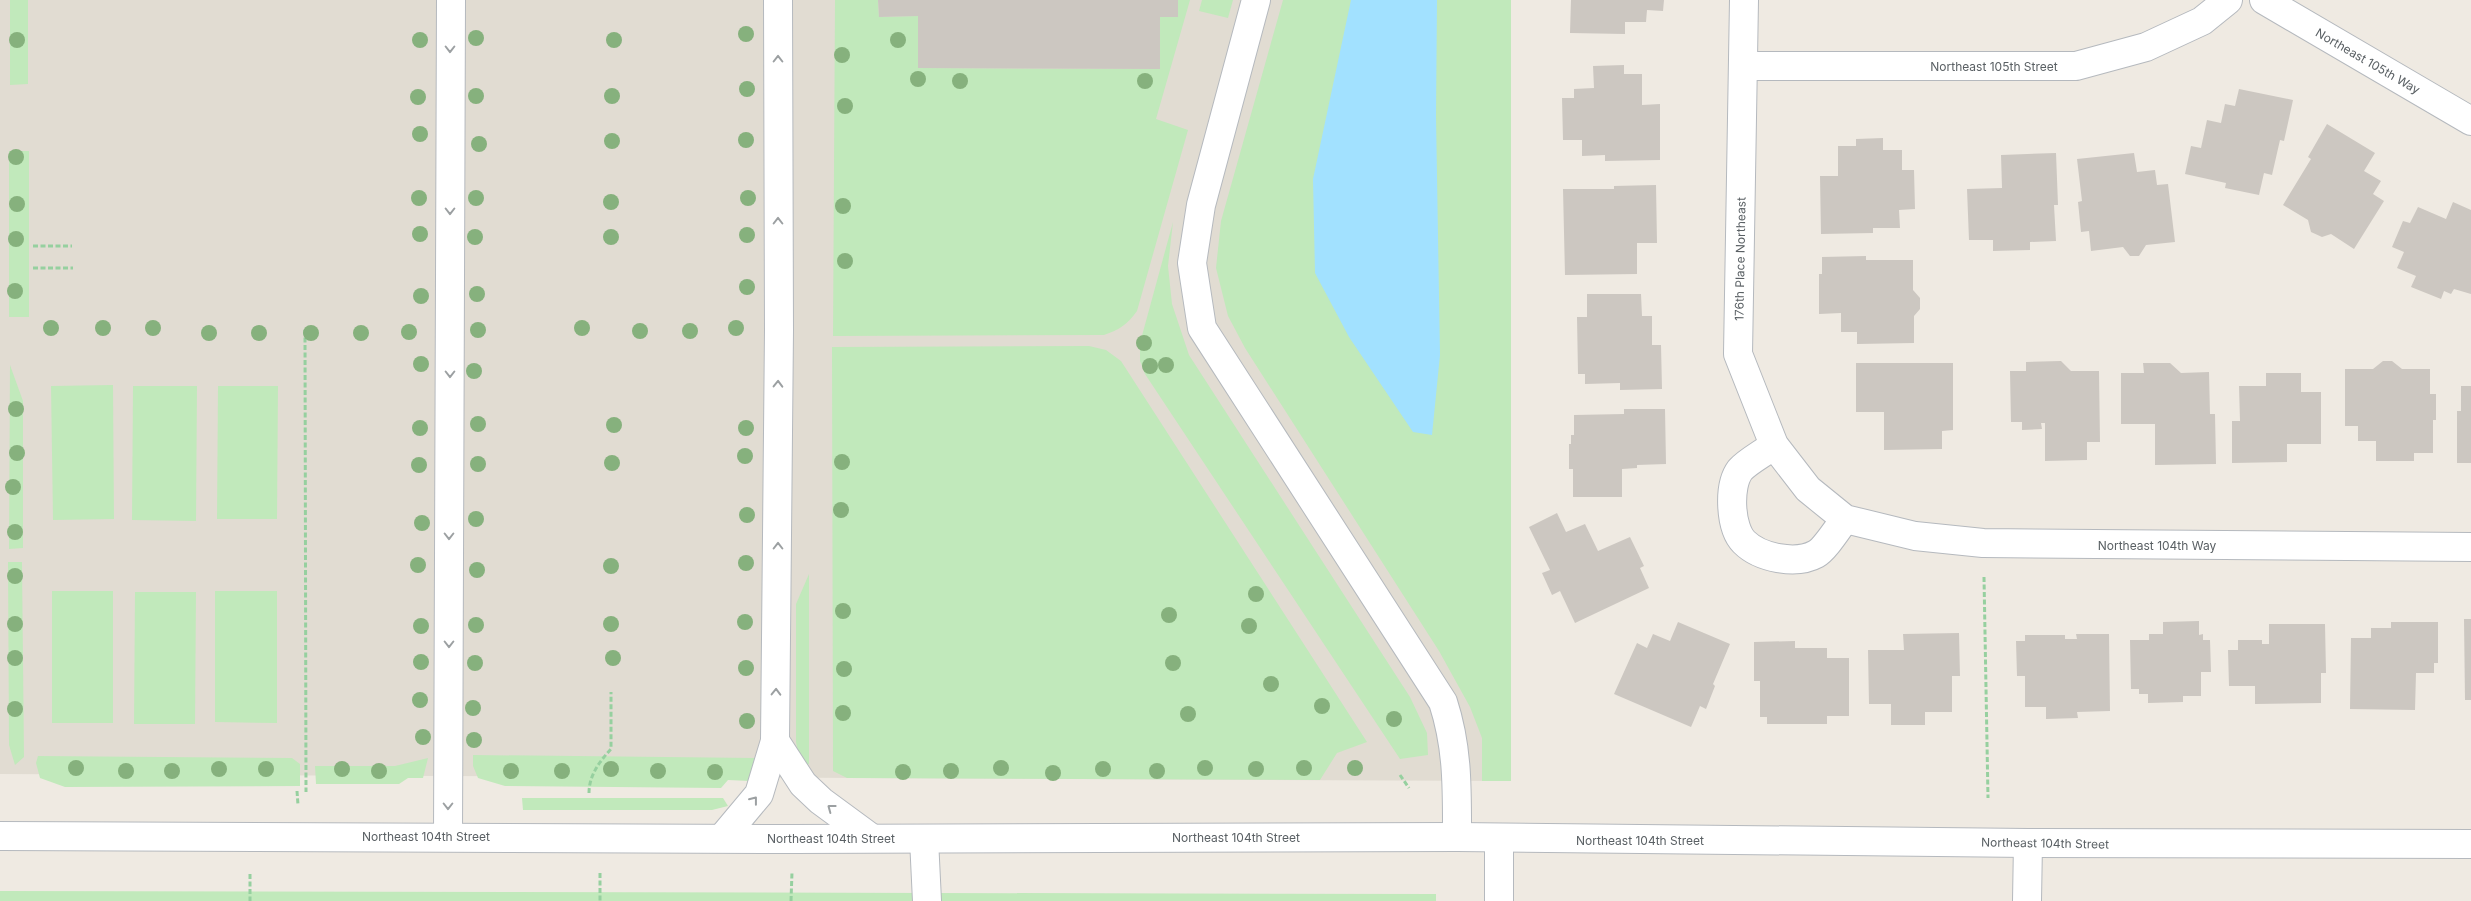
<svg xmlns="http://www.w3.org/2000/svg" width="2471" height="901" font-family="Inter,sans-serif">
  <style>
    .education { fill: #e1dcd2 }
    .green { fill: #c1e9bb }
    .water { fill: #a2e1ff }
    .building { fill: #ccc7c1 }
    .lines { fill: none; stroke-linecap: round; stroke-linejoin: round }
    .minor-casing { stroke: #b5b9be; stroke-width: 30 }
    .path { stroke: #96d09f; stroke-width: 3; stroke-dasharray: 5 2.5; stroke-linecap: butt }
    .minor { stroke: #fff; stroke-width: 28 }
    .tree { fill: #86b17d }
    .oneway { stroke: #9ca0a2 }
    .labels { text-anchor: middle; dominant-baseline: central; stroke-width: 4; stroke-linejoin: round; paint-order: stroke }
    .street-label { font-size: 12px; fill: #5a6064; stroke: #fff }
  </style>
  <rect width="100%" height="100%" fill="#efeae2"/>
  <!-- education -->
  <path class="education" d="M0 0H1511V781L0 774Z"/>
  <!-- green -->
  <g class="green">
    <path d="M10 0H28V84L10 85Z"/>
    <path d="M835 0H878L879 17 918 16 919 68 1159 69 1160 17H1178V0H1190L1156 119 1188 130 1137 311C1128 324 1119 330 1104 335L833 336Z"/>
    <path d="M1202 0H1233L1228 18 1199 11Z"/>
    <path d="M1283 0H1511V781H1482V738L1470 707 1439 651 1245 348 1228 316 1216 268 1221 221Z"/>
    <rect x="9" y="151" width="20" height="166"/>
    <path d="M1173 222 1168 266 1172 304 1189 355 1410 697 1427 733 1428 755 1400 759 1145 374 1140 361V343Z"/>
    <path d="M1089 346 1106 350 1121 361 1367 742 1337 753 1320 780 847 778 833 771 832 347Z"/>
    <path d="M10 365 23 401V548L9 549Z"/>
    <path d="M113 385 114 519 53 520 51 386Z"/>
    <path d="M133 386H197L196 521 132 520Z"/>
    <path d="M218 386H278L277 519H217Z"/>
    <path d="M8 562H22L24 757 15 765 9 745Z"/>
    <path d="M809 574V764L805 765 799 757 796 742V604Z"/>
    <rect x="52" y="591" width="61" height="132"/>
    <path d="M215 591H277V723L215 722Z"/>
    <path d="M135 592H196L195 724H134Z"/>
    <path d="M473 755 755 758 754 773 750 781 728 780 721 788 505 786 478 778 473 766Z"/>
    <path d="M38 756 292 758 300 764V786L65 787 40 778 36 763Z"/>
    <path d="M428 758 423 778H408L399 784H316L315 766H395Z"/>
    <path d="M522 798H723L728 806 712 810H523Z"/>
    <path d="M0 891 1436 894V901H0Z"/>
  </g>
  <!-- water -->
  <path class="water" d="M1351 0H1437L1436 116 1440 355 1432 435 1413 432 1349 337 1315 273 1313 179Z"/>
  <!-- building -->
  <g class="building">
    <path d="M878 0H1178V17H1160V69L918 68V16L879 17Z"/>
    <path d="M1571 0H1664L1663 11 1647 10 1646 22H1625V34L1570 33Z"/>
    <path d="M1624 65V74H1642V105L1660 104V160L1605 161V155L1582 156V140H1563L1562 98H1574V89L1594 88 1593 66Z"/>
    <path d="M2239 89 2293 100 2284 141 2280 140 2272 175 2264 173 2259 195 2225 188 2226 183 2185 174 2191 146 2201 148 2207 120 2221 123 2225 104 2235 106Z"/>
    <path d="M2327 124 2375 153 2364 171 2381 181 2373 194 2384 201 2354 249 2331 234 2322 237 2311 232 2308 220 2283 205 2311 159 2308 157Z"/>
    <path d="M1883 138V150H1902V170H1914L1915 209 1899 210 1900 228H1873V233L1821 234 1820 176H1838V146H1856V139Z"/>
    <path d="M2056 153 2058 205H2054L2056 241 2030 242V250L1993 251V240H1969L1967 189 2002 188 2001 155Z"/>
    <path d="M2134 153 2137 172 2155 170 2157 185 2168 184 2175 242 2146 245 2139 256H2130L2123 247 2091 251 2089 231 2081 232 2078 202 2082 201 2077 159Z"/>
    <path d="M1656 185 1657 243H1637V274L1565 275 1563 189H1614V186Z"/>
    <path d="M2453 202 2471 210V294L2454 289 2451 294 2444 291 2441 299 2411 287 2416 276 2397 268 2404 252 2392 247 2403 221 2410 223 2418 207 2446 219Z"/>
    <path d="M1866 256V260H1913V290L1920 298V309L1914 316V343L1857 344V332H1841V313L1819 314V274H1822V257Z"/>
    <path d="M1587 294H1641L1642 316H1652V345H1661L1662 389 1620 390V383L1585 384V374H1578L1577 317H1587Z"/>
    <path d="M2061 361 2071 371H2099L2100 442H2087V460L2045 461V423H2041L2042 429 2022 430V422H2011L2010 371H2026V362Z"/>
    <path d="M2383 361H2392L2402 369H2430V394H2436V420H2433V453H2414V461H2376V441H2358V426H2345V369H2373Z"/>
    <path d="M1856 363H1953V430L1942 431V449L1884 450V412H1856Z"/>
    <path d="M2143 363H2170L2181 373 2209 372 2210 414H2215L2216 464 2155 465V424H2121V373H2144Z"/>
    <path d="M2266 373H2301V392H2321V444H2287V462L2232 463V421H2240L2239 386H2266Z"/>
    <path d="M2461 386H2471V463H2457V411H2461Z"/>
    <path d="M1624 409H1665L1666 464 1637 465V468L1622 469V497H1573V469H1569V444H1571V435H1574V415L1624 414Z"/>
    <path d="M1557 513 1566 532 1585 524 1598 551 1630 537 1644 566 1640 568 1649 588 1575 623 1560 591 1552 595 1542 573 1550 570 1529 527Z"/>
    <path d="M2464 619H2471V700H2465Z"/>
    <path d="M2199 621V635L2203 634V640H2210L2211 672H2201V696H2183V702L2148 703V694H2139V689H2131L2130 640H2149V634H2163V622Z"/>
    <path d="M1678 622 1730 644 1713 684 1715 686 1706 709 1700 706 1691 727 1614 694 1637 643 1647 648 1653 634 1670 641Z"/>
    <path d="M2391 622H2438V663H2434V673H2416L2415 710 2350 709 2351 638H2371V628H2391Z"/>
    <path d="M2269 624H2325L2326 673H2321V703L2255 704V686H2229L2228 650H2238V640H2262V644H2269Z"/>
    <path d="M1959 633 1960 676H1952V712H1925V725H1891V704H1869L1868 650H1904L1903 634Z"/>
    <path d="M2076 634H2109L2110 711 2077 712 2078 718 2046 719V707H2025V676H2017L2016 641H2025V635H2065V639H2077Z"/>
    <path d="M1795 641V648H1827V658H1849V716H1827V724H1767V717H1760V681H1754V642Z"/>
  </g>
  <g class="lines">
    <defs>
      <g id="minor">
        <path d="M1256 0 1201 205 1192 263 1202 328 1443 702C1458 748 1457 789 1457 837"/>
        <path d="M1744 0 1738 354 1774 445 1808 489 1845 519 1915 536 1983 543 2471 547"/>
        <path d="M2264 0 2471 121"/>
        <path d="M1744 66H2076L2146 47 2202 21 2228 0"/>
        <path d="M1774 445C1764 453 1748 461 1740 470 1728 486 1730 528 1744 542 1760 558 1796 565 1816 554 1825 549 1838 528 1845 519"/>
        <path d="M775 741 803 784 821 801 870 837"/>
        <path d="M0 836 792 839 1457 837 2028 843 2471 844"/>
        <path d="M448 837 451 0"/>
        <path d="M723 837 759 794 775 741 779 330 778 0"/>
        <path d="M924 839 927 901"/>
        <path d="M1499 839V901"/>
        <path d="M2027 901 2028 843"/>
      </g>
    </defs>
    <!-- minor casing -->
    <use href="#minor" class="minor-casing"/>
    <!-- path -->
    <g class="path">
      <path d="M33 246H72"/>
      <path d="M33 268H73"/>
      <path d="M305 330 306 792"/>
      <path d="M1984 577 1988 798"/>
      <path d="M1400 775 1409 788"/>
      <path d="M297 791 298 805"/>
      <path d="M589 793C589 775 600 761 611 749V692"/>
      <path d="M600 873V901"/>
      <path d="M250 874V901"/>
      <path d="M791 901 792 872"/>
    </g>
    <!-- minor -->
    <use href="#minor" class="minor"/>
  </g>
  <!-- trees -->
  <g class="tree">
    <circle cx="746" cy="34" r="8"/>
    <circle cx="476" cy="38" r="8"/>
    <circle cx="17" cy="40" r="8"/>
    <circle cx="420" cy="40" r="8"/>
    <circle cx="614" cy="40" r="8"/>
    <circle cx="898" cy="40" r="8"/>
    <circle cx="842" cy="55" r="8"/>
    <circle cx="918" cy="79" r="8"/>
    <circle cx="960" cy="81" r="8"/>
    <circle cx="1145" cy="81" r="8"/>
    <circle cx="747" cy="89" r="8"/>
    <circle cx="476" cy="96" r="8"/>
    <circle cx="612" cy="96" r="8"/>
    <circle cx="418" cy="97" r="8"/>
    <circle cx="845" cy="106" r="8"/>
    <circle cx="420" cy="134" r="8"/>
    <circle cx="746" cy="140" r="8"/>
    <circle cx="612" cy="141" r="8"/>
    <circle cx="479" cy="144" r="8"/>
    <circle cx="16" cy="157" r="8"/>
    <circle cx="419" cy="198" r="8"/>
    <circle cx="476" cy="198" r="8"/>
    <circle cx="748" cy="198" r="8"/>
    <circle cx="611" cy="202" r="8"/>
    <circle cx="17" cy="204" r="8"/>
    <circle cx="843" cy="206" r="8"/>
    <circle cx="420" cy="234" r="8"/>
    <circle cx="747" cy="235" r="8"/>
    <circle cx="475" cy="237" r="8"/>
    <circle cx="611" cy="237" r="8"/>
    <circle cx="16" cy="239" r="8"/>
    <circle cx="845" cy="261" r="8"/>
    <circle cx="747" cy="287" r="8"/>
    <circle cx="15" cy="291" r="8"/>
    <circle cx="477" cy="294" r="8"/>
    <circle cx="421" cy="296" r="8"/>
    <circle cx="51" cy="328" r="8"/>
    <circle cx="103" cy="328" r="8"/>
    <circle cx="153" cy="328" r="8"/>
    <circle cx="582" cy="328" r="8"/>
    <circle cx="736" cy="328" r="8"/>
    <circle cx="478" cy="330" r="8"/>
    <circle cx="640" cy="331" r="8"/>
    <circle cx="690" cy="331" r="8"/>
    <circle cx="409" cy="332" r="8"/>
    <circle cx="209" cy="333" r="8"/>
    <circle cx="259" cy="333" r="8"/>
    <circle cx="311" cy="333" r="8"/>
    <circle cx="361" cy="333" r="8"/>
    <circle cx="1144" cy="343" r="8"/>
    <circle cx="421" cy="364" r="8"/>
    <circle cx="1166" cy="365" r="8"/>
    <circle cx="1150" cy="366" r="8"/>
    <circle cx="474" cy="371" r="8"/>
    <circle cx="16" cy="409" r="8"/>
    <circle cx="478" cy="424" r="8"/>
    <circle cx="614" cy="425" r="8"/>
    <circle cx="420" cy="428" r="8"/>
    <circle cx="746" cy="428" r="8"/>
    <circle cx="17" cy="453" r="8"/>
    <circle cx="745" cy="456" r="8"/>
    <circle cx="842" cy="462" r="8"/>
    <circle cx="612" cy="463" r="8"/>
    <circle cx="478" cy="464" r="8"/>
    <circle cx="419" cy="465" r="8"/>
    <circle cx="13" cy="487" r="8"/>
    <circle cx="841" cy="510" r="8"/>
    <circle cx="747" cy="515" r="8"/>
    <circle cx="476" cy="519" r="8"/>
    <circle cx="422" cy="523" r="8"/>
    <circle cx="15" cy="532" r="8"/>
    <circle cx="746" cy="563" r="8"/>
    <circle cx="418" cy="565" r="8"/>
    <circle cx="611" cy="566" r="8"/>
    <circle cx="477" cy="570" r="8"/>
    <circle cx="15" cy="576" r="8"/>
    <circle cx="1256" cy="594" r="8"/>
    <circle cx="843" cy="611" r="8"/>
    <circle cx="1169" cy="615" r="8"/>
    <circle cx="745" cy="622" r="8"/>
    <circle cx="15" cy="624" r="8"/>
    <circle cx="611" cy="624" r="8"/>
    <circle cx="476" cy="625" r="8"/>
    <circle cx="421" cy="626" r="8"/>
    <circle cx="1249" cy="626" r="8"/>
    <circle cx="15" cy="658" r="8"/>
    <circle cx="613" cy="658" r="8"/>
    <circle cx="421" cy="662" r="8"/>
    <circle cx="475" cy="663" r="8"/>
    <circle cx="1173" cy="663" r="8"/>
    <circle cx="746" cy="668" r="8"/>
    <circle cx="844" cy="669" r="8"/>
    <circle cx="1271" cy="684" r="8"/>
    <circle cx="420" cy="700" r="8"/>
    <circle cx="1322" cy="706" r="8"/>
    <circle cx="473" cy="708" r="8"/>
    <circle cx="15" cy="709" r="8"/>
    <circle cx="843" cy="713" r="8"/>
    <circle cx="1188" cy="714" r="8"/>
    <circle cx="1394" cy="719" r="8"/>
    <circle cx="747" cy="721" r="8"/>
    <circle cx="423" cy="737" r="8"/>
    <circle cx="474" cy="740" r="8"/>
    <circle cx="76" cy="768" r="8"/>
    <circle cx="1001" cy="768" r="8"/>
    <circle cx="1205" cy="768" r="8"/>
    <circle cx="1304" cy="768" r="8"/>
    <circle cx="1355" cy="768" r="8"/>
    <circle cx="219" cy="769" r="8"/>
    <circle cx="266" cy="769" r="8"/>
    <circle cx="342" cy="769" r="8"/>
    <circle cx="611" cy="769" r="8"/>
    <circle cx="1103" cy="769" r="8"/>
    <circle cx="1256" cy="769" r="8"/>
    <circle cx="126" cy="771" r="8"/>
    <circle cx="172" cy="771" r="8"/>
    <circle cx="379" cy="771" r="8"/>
    <circle cx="511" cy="771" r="8"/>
    <circle cx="562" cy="771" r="8"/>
    <circle cx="658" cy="771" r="8"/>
    <circle cx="951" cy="771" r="8"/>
    <circle cx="1157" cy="771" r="8"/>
    <circle cx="715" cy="772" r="8"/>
    <circle cx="903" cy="772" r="8"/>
    <circle cx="1053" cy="773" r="8"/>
  </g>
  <!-- one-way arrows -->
  <defs><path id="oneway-chevron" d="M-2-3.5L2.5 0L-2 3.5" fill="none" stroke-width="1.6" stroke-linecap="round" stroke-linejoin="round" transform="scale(1.25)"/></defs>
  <g class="oneway">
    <use href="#oneway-chevron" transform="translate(450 49) rotate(90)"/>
    <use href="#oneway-chevron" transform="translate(778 59) rotate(-90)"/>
    <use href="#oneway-chevron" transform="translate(450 211) rotate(90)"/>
    <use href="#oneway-chevron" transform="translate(778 221) rotate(-90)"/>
    <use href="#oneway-chevron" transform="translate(450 374) rotate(90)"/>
    <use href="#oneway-chevron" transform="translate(778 384) rotate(-89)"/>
    <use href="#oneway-chevron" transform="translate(449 536) rotate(90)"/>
    <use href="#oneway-chevron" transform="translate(778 546) rotate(-90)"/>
    <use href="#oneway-chevron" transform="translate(449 644) rotate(90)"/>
    <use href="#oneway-chevron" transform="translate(776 692) rotate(-89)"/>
    <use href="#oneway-chevron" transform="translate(754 800) rotate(-52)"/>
    <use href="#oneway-chevron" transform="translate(448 806) rotate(90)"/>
    <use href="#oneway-chevron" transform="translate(831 808) rotate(-143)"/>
  </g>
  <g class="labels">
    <!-- street labels -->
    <g class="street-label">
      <text transform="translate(2368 61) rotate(30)">Northeast 105th Way</text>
      <text x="1994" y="66">Northeast 105th Street</text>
      <text transform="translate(1740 259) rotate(-89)">176th Place Northeast</text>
      <text x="2157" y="545">Northeast 104th Way</text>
      <text x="426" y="836">Northeast 104th Street</text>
      <text x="1236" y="837">Northeast 104th Street</text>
      <text x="831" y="838">Northeast 104th Street</text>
      <text x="1640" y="840">Northeast 104th Street</text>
      <text transform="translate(2045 843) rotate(1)">Northeast 104th Street</text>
    </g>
  </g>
</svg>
